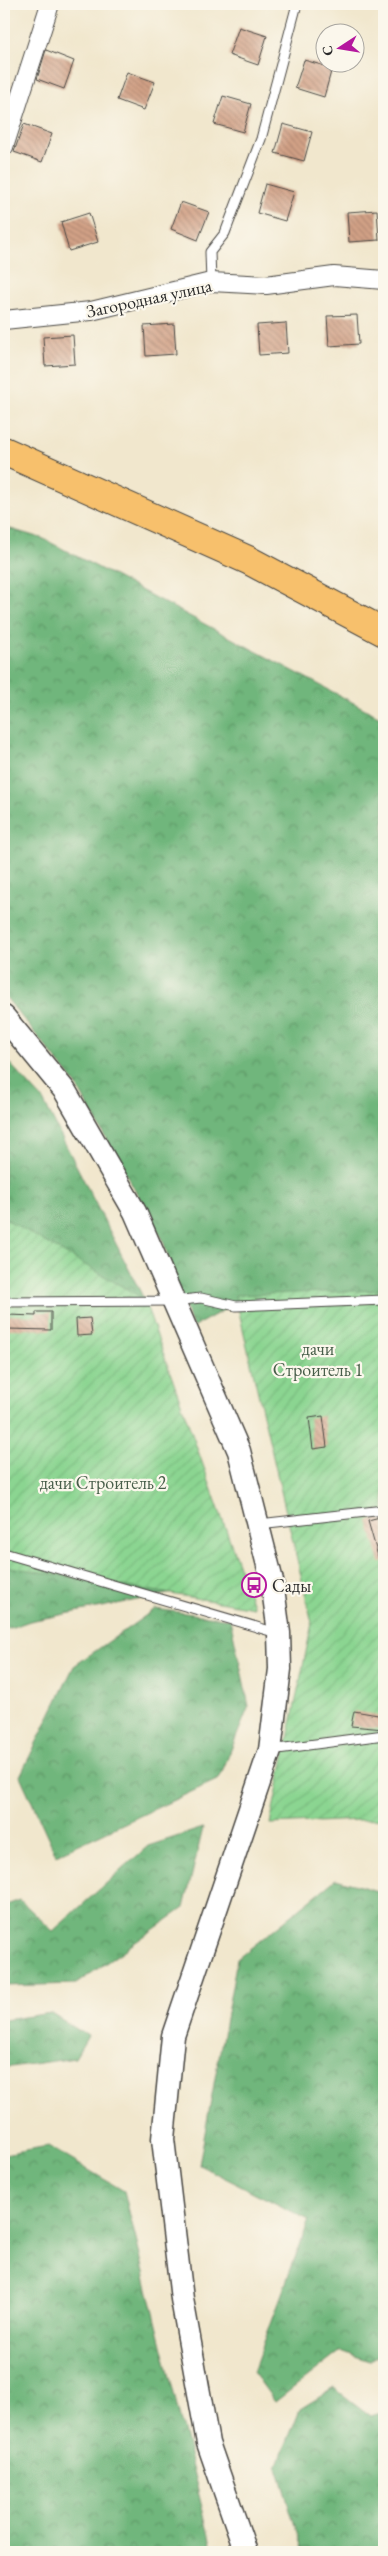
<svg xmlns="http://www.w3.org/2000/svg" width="388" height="2556" font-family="'EB Garamond',serif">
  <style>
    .forest { fill: url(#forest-crowns); stroke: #4e7053 }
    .garden { fill: url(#garden-furrows); stroke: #5b805e }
    .building { fill: url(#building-back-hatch) }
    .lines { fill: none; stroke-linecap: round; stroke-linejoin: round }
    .service-casing { stroke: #494743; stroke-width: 11 }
    .minor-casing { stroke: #494743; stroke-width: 20 }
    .tertiary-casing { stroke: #494743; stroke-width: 25 }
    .trunk-casing { stroke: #494743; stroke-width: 30 }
    .service { stroke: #fff; stroke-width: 9 }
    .minor { stroke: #fff; stroke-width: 18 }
    .tertiary { stroke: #fff; stroke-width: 22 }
    .trunk { stroke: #f7c06c; stroke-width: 28 }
    .labels { text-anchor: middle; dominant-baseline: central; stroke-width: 4.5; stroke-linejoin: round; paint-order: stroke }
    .street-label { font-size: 18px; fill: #2b2b2b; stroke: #fbf7ec }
    .park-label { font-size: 18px; fill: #485e4a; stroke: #fbf7ec }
    .poi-label { font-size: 18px; fill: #2b2b2b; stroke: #fbf7ec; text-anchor: start }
  </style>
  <defs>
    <pattern id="forest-crowns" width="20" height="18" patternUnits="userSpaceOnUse" patternTransform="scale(1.25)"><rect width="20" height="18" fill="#70b67b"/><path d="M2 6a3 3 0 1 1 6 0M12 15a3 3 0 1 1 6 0" fill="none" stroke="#5c9465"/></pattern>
    <pattern id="garden-furrows" width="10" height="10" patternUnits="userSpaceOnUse" patternTransform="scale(1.25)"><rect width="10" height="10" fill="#8bd591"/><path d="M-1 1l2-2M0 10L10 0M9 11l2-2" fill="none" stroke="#78b77d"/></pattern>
    <pattern id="building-back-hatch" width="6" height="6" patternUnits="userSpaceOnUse" patternTransform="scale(1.25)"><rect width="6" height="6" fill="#d2a186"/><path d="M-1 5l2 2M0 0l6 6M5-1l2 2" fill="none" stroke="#ab836e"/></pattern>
  </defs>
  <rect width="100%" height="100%" fill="#fbf7ec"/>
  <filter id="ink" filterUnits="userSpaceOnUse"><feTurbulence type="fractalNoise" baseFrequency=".02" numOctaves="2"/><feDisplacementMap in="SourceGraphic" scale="10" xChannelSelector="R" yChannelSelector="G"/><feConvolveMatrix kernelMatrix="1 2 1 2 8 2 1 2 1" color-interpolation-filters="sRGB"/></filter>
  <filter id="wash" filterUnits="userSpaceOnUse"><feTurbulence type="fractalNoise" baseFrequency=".0096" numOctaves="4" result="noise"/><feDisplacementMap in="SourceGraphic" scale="20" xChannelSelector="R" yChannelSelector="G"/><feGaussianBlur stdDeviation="1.12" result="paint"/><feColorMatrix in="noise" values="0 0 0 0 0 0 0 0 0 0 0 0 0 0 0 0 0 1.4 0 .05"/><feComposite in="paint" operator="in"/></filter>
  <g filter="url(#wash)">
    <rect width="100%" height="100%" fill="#f1e7cd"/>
    <!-- forest -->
    <g class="forest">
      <path d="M4 527 44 539 384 719V1318L242 1300 193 1327 178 1290 163 1240 75 1083 4 995Z"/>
      <path d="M4 1057 43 1100 144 1299 4 1247Z"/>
      <path d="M4 1547 229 1582 30 1621 4 1630Z"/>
      <path d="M155 1609 230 1619 249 1706 219 1779 56 1855 20 1776 74 1666Z"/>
      <path d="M203 1828 184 1908 76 1984 4 1986V1906L20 1900 53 1931 148 1846Z"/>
      <path d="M336 1879 384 1893V2353L369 2361 341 2351 275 2402 253 2372 309 2220 199 2165 237 1959Z"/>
      <path d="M51 2013 88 2036 75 2058 4 2068V2020Z"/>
      <path d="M48 2146 124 2191 213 2552H4V2154Z"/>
      <path d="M334 2388 371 2416 384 2412V2552H303L277 2467 300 2409Z"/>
    </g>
    <!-- garden -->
    <g class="garden">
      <path d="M4 1218 144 1299 254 1608 4 1566Z"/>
      <path d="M384 1290V1819L270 1824 312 1623 235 1295Z"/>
    </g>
    <g id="blocks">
      <!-- building -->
      <g class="building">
        <path d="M239 27 267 36 258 65 229 55Z"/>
        <path d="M46 50 74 61 64 89 37 79Z"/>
        <path d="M304 60 332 68 324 97 295 88Z"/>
        <path d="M127 72 155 82 144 110 117 100Z"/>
        <path d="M223 96 251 104 243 132 214 124Z"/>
        <path d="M24 124 52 134 42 162 14 152Z"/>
        <path d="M283 124 312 132 304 161 275 153Z"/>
        <path d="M265 184 294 192 285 221 257 213Z"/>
        <path d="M181 202 209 212 198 240 171 229Z"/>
        <path d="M377 210 379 240 349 242 347 212Z"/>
        <path d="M89 213 98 242 69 251 61 222Z"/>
        <path d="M357 315 359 344 329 346 327 316Z"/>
        <path d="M286 323 288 353 259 355 257 325Z"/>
        <path d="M174 324 176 354 146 356 144 326Z"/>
        <path d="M73 335 75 364 45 366 43 337Z"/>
        <path d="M36 1312H51V1330L7 1329 8 1315 36 1316Z"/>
        <path d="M90 1318 92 1335 77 1336 76 1319Z"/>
        <path d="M323 1416 327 1447 313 1449 309 1418Z"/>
        <path d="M384 1517V1562L380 1563 368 1521Z"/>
        <path d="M354 1711 384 1716V1729L351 1726Z"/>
      </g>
    </g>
  </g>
  <g filter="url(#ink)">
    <use href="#blocks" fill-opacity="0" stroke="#494743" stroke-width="1"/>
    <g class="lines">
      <defs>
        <g id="service">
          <path d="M211 282 210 252 225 233 261 139 297 4"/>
          <path d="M4 1302 173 1301 201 1298 236 1306 384 1300"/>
          <path d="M259 1524 384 1510"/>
          <path d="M4 1553 277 1633"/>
          <path d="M270 1750 384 1735"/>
        </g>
        <g id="minor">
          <path d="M4 147 50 4"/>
          <path d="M4 320 91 311 211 282 266 285 334 276 384 280"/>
        </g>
        <path id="tertiary" d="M4 1017 65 1091 135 1212 239 1451 272 1581 279 1633 280 1669 270 1750 173 2036 163 2139 182 2299 208 2443 246 2552"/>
        <path id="trunk" d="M4 451 248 560 384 632"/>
      </defs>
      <!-- service casing -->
      <use href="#service" class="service-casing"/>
      <!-- minor casing -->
      <use href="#minor" class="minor-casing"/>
      <!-- tertiary casing -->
      <use href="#tertiary" class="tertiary-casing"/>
      <!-- trunk casing -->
      <use href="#trunk" class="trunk-casing"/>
      <!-- service -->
      <use href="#service" class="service"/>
      <!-- minor -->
      <use href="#minor" class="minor"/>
      <!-- tertiary -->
      <use href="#tertiary" class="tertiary"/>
      <!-- trunk -->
      <use href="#trunk" class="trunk"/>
    </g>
  </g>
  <!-- icons -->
  <defs>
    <symbol id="bus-ring" viewBox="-11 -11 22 22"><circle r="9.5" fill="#fbf7ec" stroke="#b5179e" stroke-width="1.5"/><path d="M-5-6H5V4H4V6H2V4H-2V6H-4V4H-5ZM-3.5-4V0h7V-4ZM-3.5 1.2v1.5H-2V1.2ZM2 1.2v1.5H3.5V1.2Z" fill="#b5179e"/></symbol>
  </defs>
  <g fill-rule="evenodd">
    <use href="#bus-ring" x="240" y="1571" width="28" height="28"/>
  </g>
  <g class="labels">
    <!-- street labels -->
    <g class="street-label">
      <text transform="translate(149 298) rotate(-12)">Загородная улица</text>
    </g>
    <!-- park labels -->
    <g class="park-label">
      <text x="318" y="1348">дачи<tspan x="318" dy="21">Строитель 1</tspan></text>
      <text x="103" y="1482">дачи Строитель 2</text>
    </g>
    <!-- poi labels -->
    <g class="poi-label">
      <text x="272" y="1585">Сады</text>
    </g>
  </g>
  <!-- margin -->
  <rect width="388" height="2556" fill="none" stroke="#fbf7ec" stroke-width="20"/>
  <!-- north arrow -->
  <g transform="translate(340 48) rotate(258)"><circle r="24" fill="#fbf7ec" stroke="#a8a59f"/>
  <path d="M0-4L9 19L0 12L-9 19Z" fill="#b5179e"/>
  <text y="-8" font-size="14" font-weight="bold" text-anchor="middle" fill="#2b2b2b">С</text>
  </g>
</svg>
